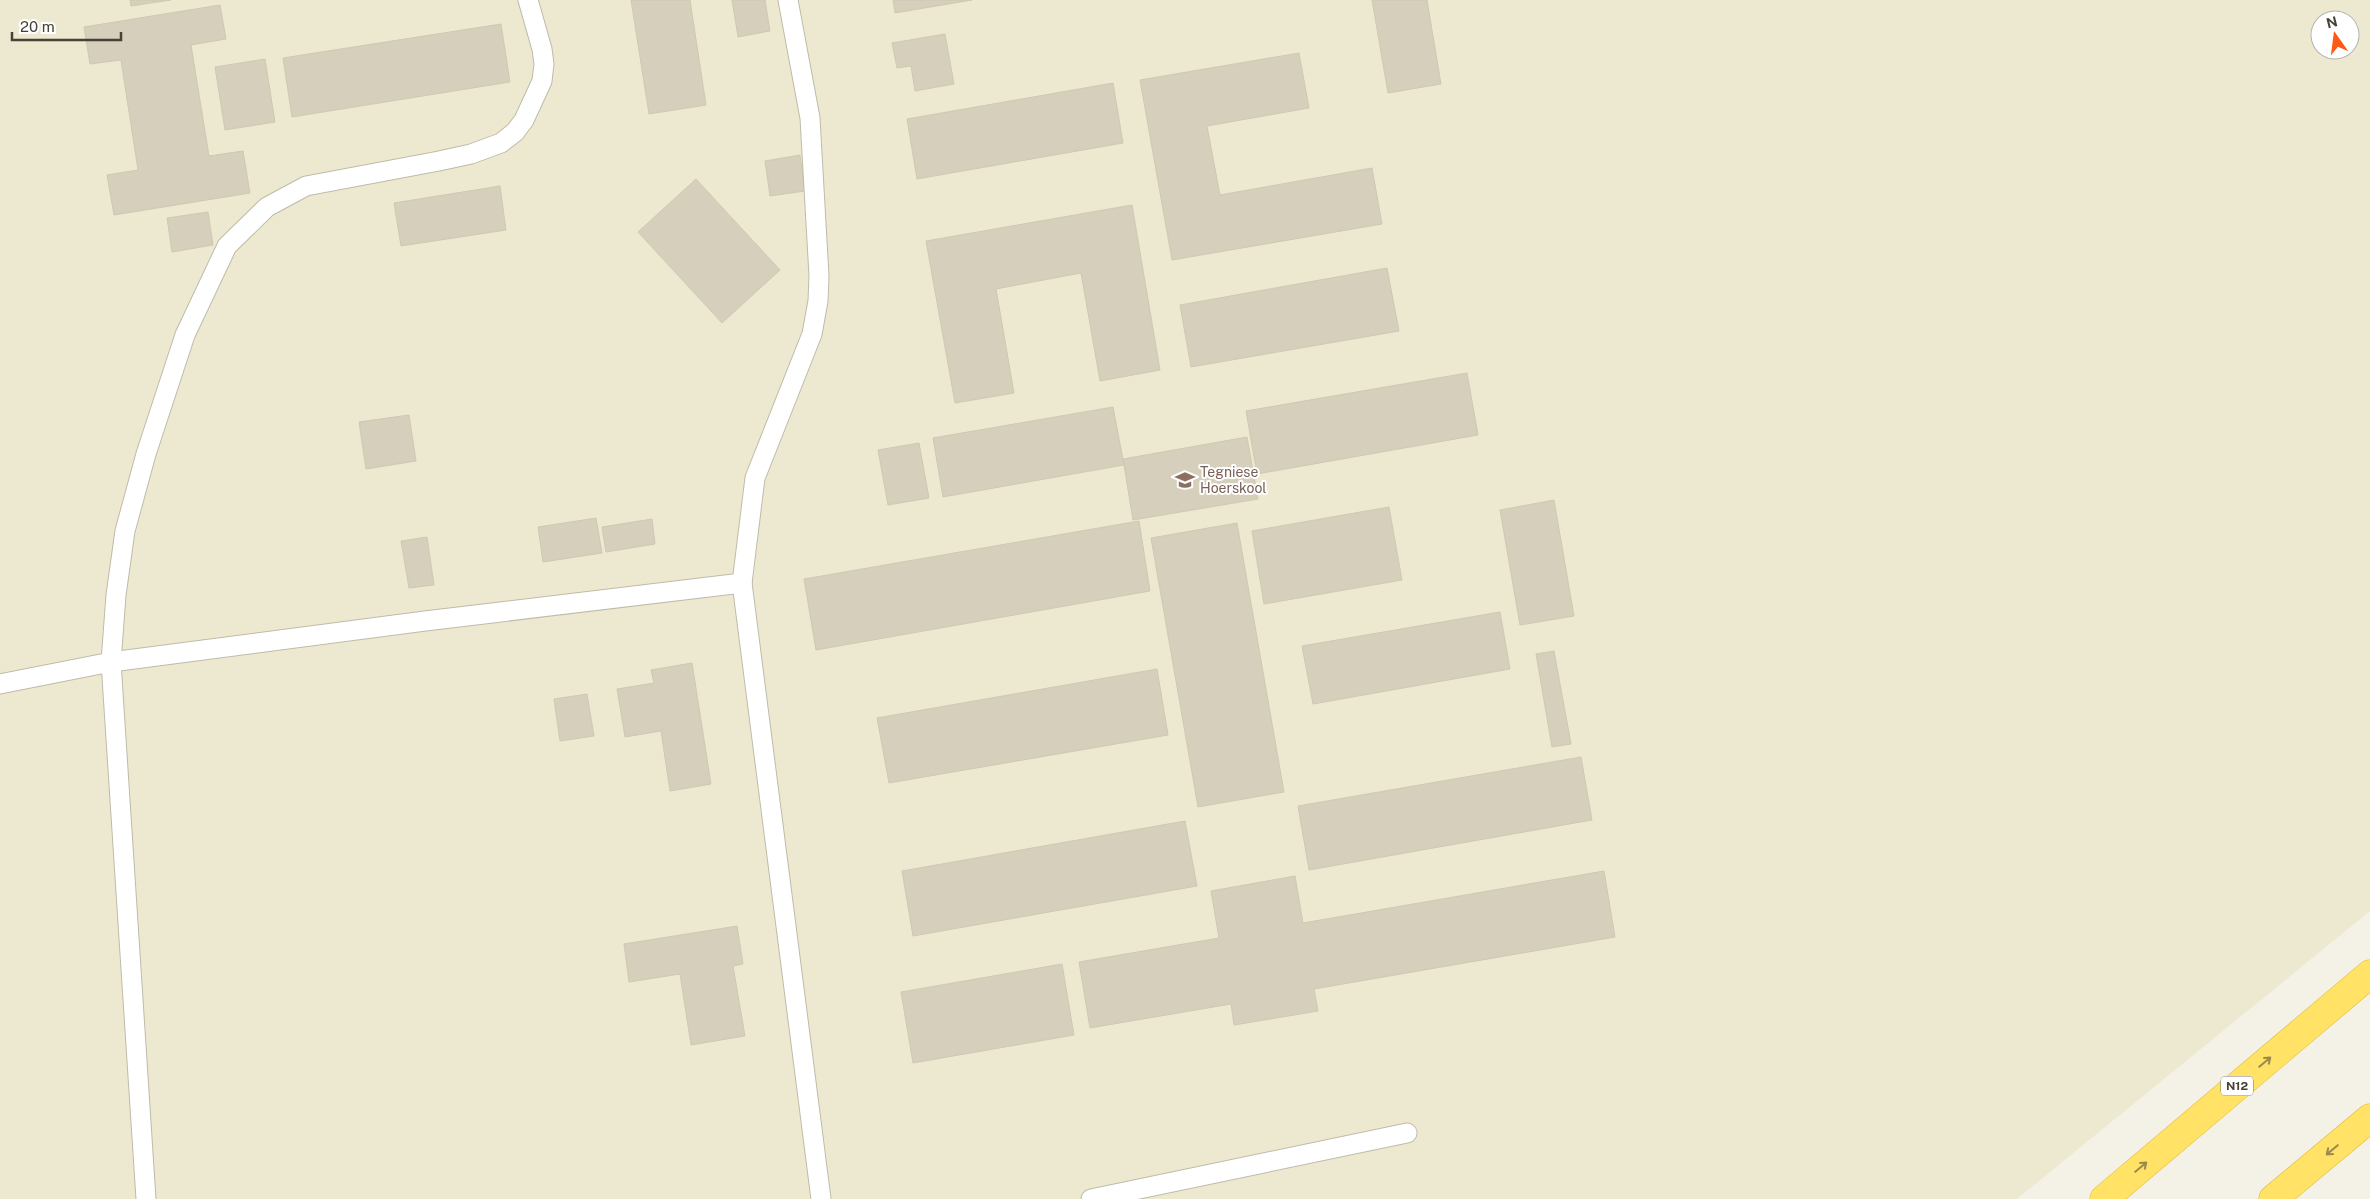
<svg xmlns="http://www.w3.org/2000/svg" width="2370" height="1199" font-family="'Public Sans',sans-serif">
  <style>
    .education { fill: #ede9d1; fill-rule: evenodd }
    .building { fill: #d5cfbc; stroke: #d0c8af }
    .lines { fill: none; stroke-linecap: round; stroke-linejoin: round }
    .lane-casing { stroke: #bfbba9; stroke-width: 21 }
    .highway-casing { stroke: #dfb936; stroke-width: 29 }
    .lane { stroke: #fff; stroke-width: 19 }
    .highway { stroke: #ffe266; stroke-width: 28 }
    .oneway { stroke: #9a8a4c }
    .labels { text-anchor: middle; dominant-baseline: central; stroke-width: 4; stroke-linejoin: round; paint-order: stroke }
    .shield { fill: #fff; stroke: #7e7b72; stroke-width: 1 }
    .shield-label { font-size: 12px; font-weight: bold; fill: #474236 }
    .education-label { font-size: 14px; fill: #785e54; stroke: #fff; text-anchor: start }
  </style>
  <rect width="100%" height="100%" fill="#f4f2e7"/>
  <!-- education -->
  <path class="education" d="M0 0H2370V911L2017 1199H0ZM2320 20H2350V50H2320Z"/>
  <!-- building -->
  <g class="building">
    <path d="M130 0H171L131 6Z"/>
    <path d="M631 0H690L706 105 649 114Z"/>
    <path d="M732 0H765L770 31 738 37Z"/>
    <path d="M893 0H972L895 13Z"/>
    <path d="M1372 0H1427L1441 84 1388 93Z"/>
    <path d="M220 5 226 39 191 45 209 156 243 151 250 193 114 215 107 175 138 170 121 60 90 64 84 27Z"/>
    <path d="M501 24 510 82 292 117 283 58Z"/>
    <path d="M945 34 954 84 915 91 911 66 897 68 892 43Z"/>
    <path d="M1299 53 1309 108 1207 126 1220 195 1372 168 1382 224 1172 260 1140 80Z"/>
    <path d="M265 59 275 122 225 130 215 67Z"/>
    <path d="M1113 83 1123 143 917 179 907 119Z"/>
    <path d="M800 155 805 191 770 196 765 161Z"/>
    <path d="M696 179 780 270 722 323 638 232Z"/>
    <path d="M500 186 506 230 401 246 394 203Z"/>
    <path d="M1132 205 1160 370 1100 381 1081 273 996 289 1014 393 955 403 926 241Z"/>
    <path d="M208 212 213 245 172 252 167 218Z"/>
    <path d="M1387 268 1399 331 1191 367 1180 305Z"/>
    <path d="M1467 373 1478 435 1257 474 1246 411Z"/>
    <path d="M1113 407 1124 465 943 497 933 438Z"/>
    <path d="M409 415 416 461 366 469 359 422Z"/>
    <path d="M1247 437 1258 499 1133 520 1123 459Z"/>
    <path d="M919 443 929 498 888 505 878 450Z"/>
    <path d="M1554 500 1574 616 1520 625 1500 510Z"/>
    <path d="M1389 507 1402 580 1264 604 1252 531Z"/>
    <path d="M596 518 602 553 543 562 538 527Z"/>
    <path d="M652 519 655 544 606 552 602 527Z"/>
    <path d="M1139 521 1150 591 816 650 804 579Z"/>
    <path d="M1237 523 1284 792 1198 807 1151 538Z"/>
    <path d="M427 537 434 585 409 588 401 541Z"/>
    <path d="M1500 612 1510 669 1313 704 1302 646Z"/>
    <path d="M1554 651 1571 744 1552 747 1536 654Z"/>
    <path d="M692 663 711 784 670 791 661 731 625 737 617 689 654 683 651 670Z"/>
    <path d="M1157 669 1168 735 889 783 877 718Z"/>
    <path d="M587 694 594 736 560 741 554 699Z"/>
    <path d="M1581 757 1592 820 1309 870 1298 806Z"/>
    <path d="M1185 821 1197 886 913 936 902 871Z"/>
    <path d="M1604 871 1615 937 1314 989 1318 1011 1234 1025 1231 1004 1090 1028 1079 962 1219 938 1211 891 1295 876 1303 923Z"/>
    <path d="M737 926 743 964 733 966 745 1036 691 1045 680 974 629 982 624 944Z"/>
    <path d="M1062 964 1074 1035 913 1063 901 992Z"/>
  </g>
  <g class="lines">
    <defs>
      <g id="lane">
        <path d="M742 583 755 478 812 334 818 301 819 276 810 118 788 0"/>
        <path d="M0 684 111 662 425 621 742 583 821 1199"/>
        <path d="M146 1199 111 662 116 595 125 531 146 454 185 335 227 246 267 207 306 186 439 161 471 154 501 143 515 132 524 120 542 81 544 64 542 49 528 0"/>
        <path d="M1091 1199 1407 1133"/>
      </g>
      <g id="highway">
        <path d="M2104 1199 2370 974"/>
        <path d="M2273 1199 2370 1118"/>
      </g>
    </defs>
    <!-- lane casing -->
    <use href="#lane" class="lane-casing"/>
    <!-- highway casing -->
    <use href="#highway" class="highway-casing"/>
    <!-- lane -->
    <use href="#lane" class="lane"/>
    <!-- highway -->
    <use href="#highway" class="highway"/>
  </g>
  <!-- one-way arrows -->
  <defs><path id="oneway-shaft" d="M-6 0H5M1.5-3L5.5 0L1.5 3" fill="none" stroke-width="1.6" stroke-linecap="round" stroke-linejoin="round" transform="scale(1.25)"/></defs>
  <g class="oneway">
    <use href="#oneway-shaft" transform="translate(2265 1062) rotate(-40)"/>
    <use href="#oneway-shaft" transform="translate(2332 1150) rotate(140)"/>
    <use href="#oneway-shaft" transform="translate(2141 1167) rotate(-40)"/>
  </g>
  <!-- icons -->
  <defs>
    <symbol id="school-bare" viewBox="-9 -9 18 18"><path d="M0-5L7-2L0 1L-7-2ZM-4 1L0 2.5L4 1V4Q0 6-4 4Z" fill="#8d6e63" stroke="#fff" stroke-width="2.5" paint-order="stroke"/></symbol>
  </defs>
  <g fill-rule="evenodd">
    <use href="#school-bare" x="1171" y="466" width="28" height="28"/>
  </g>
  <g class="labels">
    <!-- shield labels -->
    <rect class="shield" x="2221" y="1076.5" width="32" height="19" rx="4"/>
    <g class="shield-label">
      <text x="2237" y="1086">N12</text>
    </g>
    <!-- education labels -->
    <g class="education-label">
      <text x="1200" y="472">Tegniese<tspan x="1200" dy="16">Hoerskool</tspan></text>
    </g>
  </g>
  <!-- north arrow -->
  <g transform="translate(2335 35) rotate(346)"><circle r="24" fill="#ffffff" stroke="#b5b3af"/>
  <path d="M0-4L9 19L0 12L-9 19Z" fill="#fc5a16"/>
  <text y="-8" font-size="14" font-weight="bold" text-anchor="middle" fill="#474236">N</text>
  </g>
  <!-- scale -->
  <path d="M12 32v8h109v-8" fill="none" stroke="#474236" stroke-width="2.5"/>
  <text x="20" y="32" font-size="15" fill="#474236" stroke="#ffffff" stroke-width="4" paint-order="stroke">20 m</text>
</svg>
